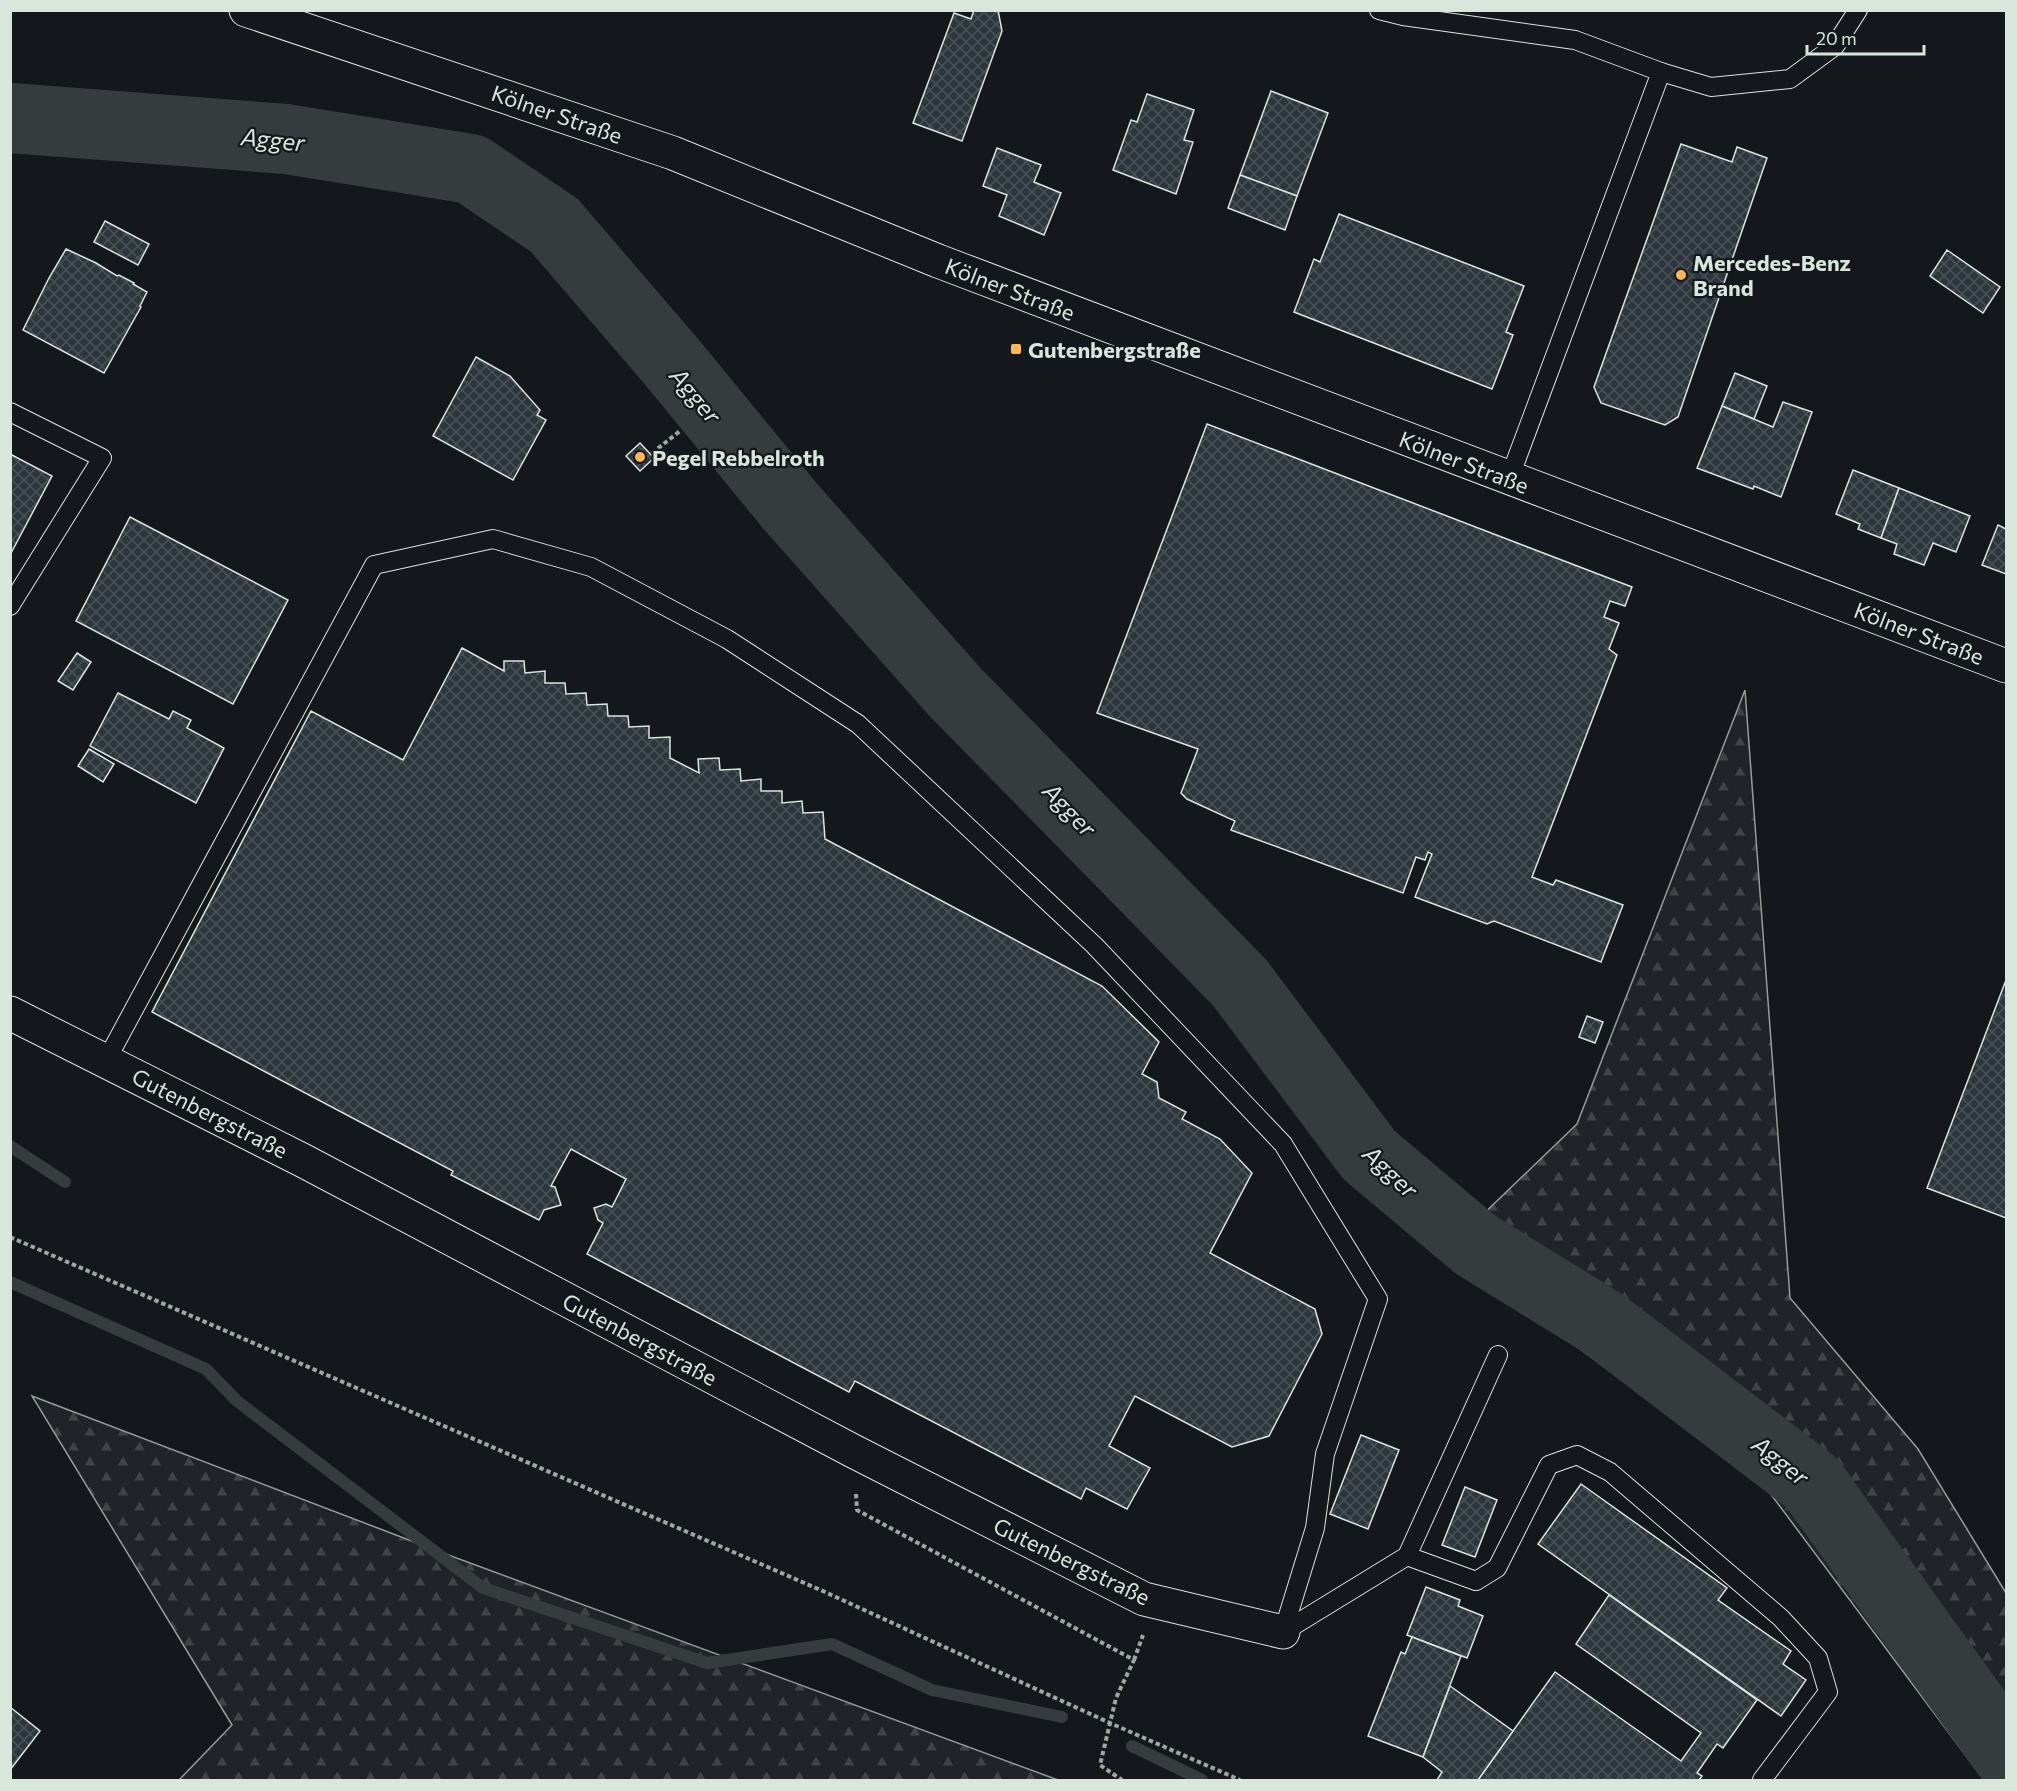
<svg xmlns="http://www.w3.org/2000/svg" width="2017" height="1791" font-family="Commissioner,sans-serif">
  <style>
    .forest { fill: url(#forest-firs); stroke: #939e99; stroke-width: 1.5 }
    .lines { fill: none; stroke-linecap: round; stroke-linejoin: round }
    .stream { stroke: #363b3e; stroke-width: 12 }
    .river { stroke: #363b3e; stroke-width: 70 }
    .building { fill: url(#building-cross-hatch); stroke: #d8e6dc; stroke-width: 1.5 }
    .service-casing { stroke: #d8e6dc; stroke-width: 20 }
    .minor-casing { stroke: #d8e6dc; stroke-width: 35 }
    .primary-casing { stroke: #d8e6dc; stroke-width: 35 }
    .path { stroke: #9da8a2; stroke-width: 4; stroke-dasharray: 4.5 3; stroke-linecap: butt }
    .service { stroke: #14181c; stroke-width: 18 }
    .minor { stroke: #14181c; stroke-width: 33 }
    .primary { stroke: #14181c; stroke-width: 33 }
    .poi-dot { fill: #ffb74d; stroke: #14181c; stroke-width: 2 }
    .labels { text-anchor: middle; dominant-baseline: central; stroke-width: 4.5; stroke-linejoin: round; paint-order: stroke }
    .street-label { font-size: 22px; fill: #d8e6dc; stroke: #14181c }
    .poi-label { font-size: 22px; font-weight: bold; fill: #d8e6dc; stroke: #14181c; text-anchor: start }
    .water-label { font-size: 24px; font-style: italic; fill: #d8e6dc; stroke: #14181c }
  </style>
  <defs>
    <pattern id="forest-firs" width="22" height="20" patternUnits="userSpaceOnUse" patternTransform="scale(1.5)"><rect width="22" height="20" fill="#202428"/><path d="M5 1l3.5 6h-7zM16 11l3.5 6h-7z" fill="#404447"/></pattern>
    <pattern id="building-cross-hatch" width="8" height="8" patternUnits="userSpaceOnUse" patternTransform="scale(1.5)"><rect width="8" height="8" fill="#2c363c"/><path d="M0 0l8 8M0 8l8-8" fill="none" stroke="#4a5358"/></pattern>
  </defs>
  <rect width="100%" height="100%" fill="#14181c"/>
  <!-- forest -->
  <g class="forest">
    <path d="M1745 690 1790 1298 1918 1449 2006 1593V1780H1984L1764 1485 1446 1250 1577 1124Z"/>
    <path d="M32 1396 451 1556 1058 1780H179L232 1725Z"/>
  </g>
  <g class="lines">
    <!-- stream -->
    <g class="stream">
      <path d="M10 1146 65 1182"/>
      <path d="M10 1282 206 1369 237 1401 483 1588 707 1663 832 1644 932 1690 1062 1717"/>
      <path d="M1132 1746 1202 1780"/>
    </g>
    <!-- river -->
    <path class="river" d="M10 118 286 139 471 169 554 225 671 361 790 506 955 692 1240 983 1369 1155 1476 1245 1601 1322 1812 1483 2006 1753"/>
  </g>
  <!-- building -->
  <g class="building">
    <path d="M974 10H998L1002 31 962 141 913 123 954 13 971 19Z"/>
    <path d="M1271 91 1328 113 1297 196 1240 175Z"/>
    <path d="M1147 94 1194 110 1184 140 1193 142 1176 194 1113 170 1131 120 1137 122Z"/>
    <path d="M1681 144 1732 162 1737 147 1767 158 1678 417 1665 425 1601 403 1594 387Z"/>
    <path d="M997 148 1041 165 1034 182 1061 193 1044 235 999 216 1007 195 983 186Z"/>
    <path d="M1240 175 1297 196 1285 230 1228 208Z"/>
    <path d="M1339 214 1524 286 1506 332 1513 335 1492 389 1294 312 1314 259 1320 262Z"/>
    <path d="M105 221 149 244 138 265 94 242Z"/>
    <path d="M66 249 96 263 117 276 119 275 134 283 133 284 147 292 140 306 141 307 104 373 23 330 49 278Z"/>
    <path d="M1947 250 2000 287 1983 313 1930 276Z"/>
    <path d="M476 357 510 376 540 410 537 415 546 420 513 480 433 436Z"/>
    <path d="M1735 373 1767 386 1754 419 1722 406Z"/>
    <path d="M1783 402 1812 412 1781 497 1754 486 1753 489 1697 468 1722 406 1773 427Z"/>
    <path d="M1207 424 1632 587 1625 606 1610 601 1604 617 1619 623 1609 649 1617 655 1532 877 1553 885 1556 880 1623 905 1601 962 1494 921 1487 924 1415 897 1432 854 1428 852 1425 860 1416 857 1403 893 1231 830 1235 821 1187 799 1181 793 1198 749 1097 713Z"/>
    <path d="M640 443 654 458 640 471 626 456Z"/>
    <path d="M10 454 52 476 10 555Z"/>
    <path d="M1853 470 1899 488 1881 538 1858 529 1860 524 1836 514Z"/>
    <path d="M1899 488 1970 516 1956 552 1933 543 1924 565 1894 554 1897 544 1881 538Z"/>
    <path d="M130 517 288 600 233 704 76 621Z"/>
    <path d="M1998 525 2006 529V574L1982 565Z"/>
    <path d="M462 648 504 671V661H524L525 673 545 671V683H565L566 694 586 693 587 705 607 704 608 716H628L629 727 649 726V738L670 737V758L699 773 698 759 719 758 720 770 740 769 741 781 761 779V791H782V803L802 801 803 813 823 812 825 839 1102 986 1159 1042 1142 1074 1157 1082 1159 1098 1186 1112 1182 1119 1220 1139 1252 1173 1210 1253 1315 1309 1322 1334 1269 1436 1232 1447 1135 1396 1109 1446 1150 1468 1127 1509 1086 1488 1081 1499 855 1381 849 1392 587 1254 603 1223 598 1220 594 1208 606 1204 612 1207 626 1179 571 1149 551 1186 555 1187 561 1205 544 1210 539 1220 451 1175 453 1171 152 1012 311 711 403 760Z"/>
    <path d="M77 653 91 662 73 690 58 681Z"/>
    <path d="M118 693 169 719 173 711 191 720 187 728 224 748 196 803 90 746Z"/>
    <path d="M89 749 114 764 103 782 78 766Z"/>
    <path d="M2006 980V1218L1927 1188Z"/>
    <path d="M1587 1016 1603 1022 1595 1043 1579 1037Z"/>
    <path d="M1361 1435 1399 1450 1368 1529 1330 1514Z"/>
    <path d="M1581 1484 1727 1588 1718 1600 1791 1651 1783 1664 1806 1680 1781 1716 1538 1544Z"/>
    <path d="M1465 1487 1497 1500 1475 1557 1442 1545Z"/>
    <path d="M1426 1587 1460 1600 1458 1606 1483 1616 1467 1658 1407 1635Z"/>
    <path d="M1609 1595 1757 1700 1723 1748 1717 1744 1697 1773 1702 1776 1699 1780H1478L1555 1672 1681 1761 1701 1733 1576 1644Z"/>
    <path d="M1412 1637 1461 1656 1423 1757 1368 1736 1401 1652 1405 1654Z"/>
    <path d="M1450 1686 1513 1731 1478 1780H1437L1442 1772 1423 1757Z"/>
    <path d="M10 1707 40 1731 10 1770Z"/>
  </g>
  <g class="lines">
    <defs>
      <g id="service">
        <path d="M1379 10 1403 16 1575 40 1661 72 1711 87 1790 79 1835 46 1858 10"/>
        <path d="M10 412 102 458 10 606"/>
        <path d="M1509 479 1661 72"/>
        <path d="M106 1061 374 565 493 539 591 567 727 639 858 724 1094 945 1283 1144 1378 1299 1325 1454 1315 1528 1283 1632"/>
        <path d="M1407 1556 1476 1581 1497 1568 1549 1465 1577 1455 1610 1472 1781 1618 1818 1658 1828 1692 1762 1780"/>
        <path d="M1283 1632 1407 1556 1498 1355"/>
      </g>
      <path id="minor" d="M10 1013 302 1160 853 1451 1144 1599 1283 1632"/>
      <path id="primary" d="M246 10 673 153 938 261 2006 666"/>
    </defs>
    <!-- service casing -->
    <use href="#service" class="service-casing"/>
    <!-- minor casing -->
    <use href="#minor" class="minor-casing"/>
    <!-- primary casing -->
    <use href="#primary" class="primary-casing"/>
    <!-- path -->
    <g class="path">
      <path d="M652 453 680 431"/>
      <path d="M10 1237 825 1592 1110 1723 1240 1780"/>
      <path d="M856 1494 857 1510 1134 1660 1116 1698 1100 1765 1122 1780"/>
      <path d="M1134 1660 1143 1635"/>
    </g>
    <!-- service -->
    <use href="#service" class="service"/>
    <!-- minor -->
    <use href="#minor" class="minor"/>
    <!-- primary -->
    <use href="#primary" class="primary"/>
  </g>
  <!-- markers -->
  <g class="poi-dot">
    <circle cx="1681" cy="275" r="6"/>
    <rect x="1010" y="343" width="12" height="12" rx="3"/>
    <circle cx="640" cy="457" r="6"/>
  </g>
  <g class="labels">
    <!-- street labels -->
    <g class="street-label">
      <text transform="translate(557 114) rotate(19)">Kölner Straße</text>
      <text transform="translate(1010 289) rotate(21)">Kölner Straße</text>
      <text transform="translate(1464 462) rotate(21)">Kölner Straße</text>
      <text transform="translate(1919 633) rotate(21)">Kölner Straße</text>
      <text transform="translate(210 1113) rotate(27)">Gutenbergstraße</text>
      <text transform="translate(640 1339) rotate(28)">Gutenbergstraße</text>
      <text transform="translate(1072 1561) rotate(26)">Gutenbergstraße</text>
    </g>
    <!-- poi labels -->
    <g class="poi-label">
      <text x="1693" y="262">Mercedes-Benz<tspan x="1693" dy="25">Brand</tspan></text>
      <text x="1028" y="349">Gutenbergstraße</text>
      <text x="652" y="457">Pegel Rebbelroth</text>
    </g>
    <!-- water labels -->
    <g class="water-label">
      <text transform="translate(273 139) rotate(6)">Agger</text>
      <text transform="translate(696 395) rotate(50)">Agger</text>
      <text transform="translate(1070 809) rotate(46)">Agger</text>
      <text transform="translate(1391 1171) rotate(43)">Agger</text>
      <text transform="translate(1781 1460) rotate(38)">Agger</text>
    </g>
  </g>
  <!-- border -->
  <rect width="2017" height="1791" fill="none" stroke="#d8e6dc" stroke-width="24"/>
  <!-- scale -->
  <path d="M1807 45v9h117v-9" fill="none" stroke="#d8e6dc" stroke-width="3"/>
  <text x="1816" y="45" font-size="18" fill="#d8e6dc" stroke="#14181c" stroke-width="4.5" paint-order="stroke">20 m</text>
</svg>
